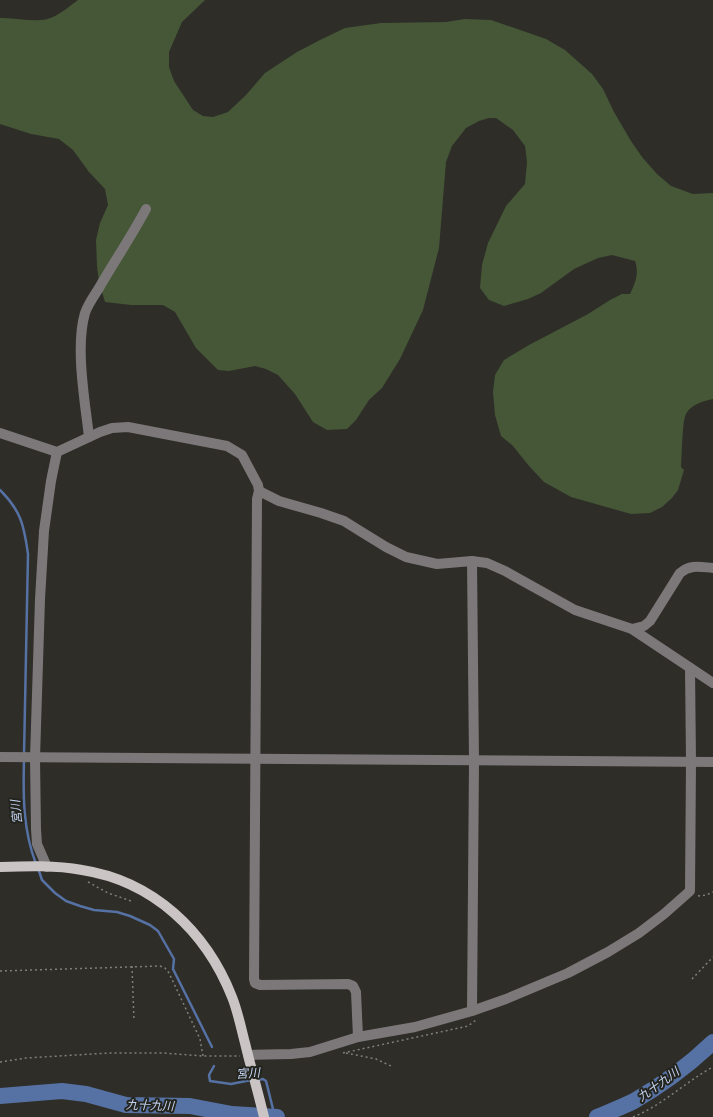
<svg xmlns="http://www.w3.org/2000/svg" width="713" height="1117" font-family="'Noto Sans','Noto Sans JP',sans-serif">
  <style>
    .green { fill: #455737 }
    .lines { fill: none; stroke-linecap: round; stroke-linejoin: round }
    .stream { stroke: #5671a3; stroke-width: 2.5 }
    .river { stroke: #5671a3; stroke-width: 16 }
    .path { stroke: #80807b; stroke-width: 1.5; stroke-dasharray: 2 3; stroke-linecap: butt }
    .minor { stroke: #7c7879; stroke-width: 10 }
    .major { stroke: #cbc4c5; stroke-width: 10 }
    .labels { text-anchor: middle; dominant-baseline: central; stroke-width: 4; stroke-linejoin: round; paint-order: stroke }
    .water-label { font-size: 12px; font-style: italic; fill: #c6d7f5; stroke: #24241e }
  </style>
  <rect width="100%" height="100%" fill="#2e2d28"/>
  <!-- green -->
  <path class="green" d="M78 0H205L182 22 169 52V67L174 81 193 110 203 116 213 117 228 112 246 95 265 73 297 52 322 39 345 28 381 23 446 22 465 19 491 20 546 39 565 50 592 74 603 89 614 112 631 141 642 157 657 174 671 186 693 194 713 193V399C704 401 691 404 686 414 682 421 682 456 681 467L684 470 678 490 672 498 662 507 650 513 631 514 571 497 544 482 529 466 513 446 501 436 495 415 493 392 495 375 504 360 529 345 588 314 610 300 622 294H630C636 282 639 273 635 261L612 255 598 258 574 269 541 293 528 299 504 306 489 300 480 288 482 265 488 243 506 206 525 184 527 162 525 146 513 130 496 118H489L479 121 466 128 452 146 446 162 439 248 423 310 400 359 382 388 369 400 356 420 347 429 327 430 313 422 295 394 278 375 266 369 255 366 229 371 218 370 196 348 175 312 163 305H131L105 302 99 282 97 266 96 240 100 223 108 205 105 189 89 172 73 150 59 139 31 134 0 124V18C18 17 39 25 55 16 63 12 71 5 78 0Z"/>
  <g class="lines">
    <!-- stream -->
    <g class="stream">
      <path d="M0 490C21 511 24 525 28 554L24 755"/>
      <path d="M24 760C23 796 23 830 36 864"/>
      <path d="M38 868 42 880 55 893 66 901 80 906 94 910 117 912 130 916 150 925 158 931 174 959 173 969 212 1047"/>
      <path d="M214 1066 209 1075 210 1081 231 1084 251 1080"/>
      <path d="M258 1080 263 1079 266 1081 275 1117"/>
    </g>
    <!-- river -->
    <g class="river">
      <path d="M0 1096 62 1091 86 1094 126 1105 190 1106 232 1114 277 1117"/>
      <path d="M597 1117C609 1112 622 1107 634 1101 662 1085 690 1064 713 1042"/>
    </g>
    <!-- path -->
    <g class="path">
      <path d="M88 882 108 893 131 901"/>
      <path d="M698 896 706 895 713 892"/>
      <path d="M132 966 134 1021"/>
      <path d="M0 971 160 966 165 968 169 973 200 1039 203 1056"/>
      <path d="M692 979 713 957"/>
      <path d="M343 1053 468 1026 476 1020"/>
      <path d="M346 1053 376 1059 391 1066"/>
      <path d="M0 1062 26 1058 109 1053H163L203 1056H240"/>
      <path d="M633 1117C663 1105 685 1082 713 1067"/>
    </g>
    <!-- minor -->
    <g class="minor">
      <path d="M0 433 57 452 100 432 112 428 128 427 227 446 242 455 258 485 259 491 257 499 254 979 255 983 260 985 348 984 353 986 356 992 358 1037"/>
      <path d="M89 437C85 401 75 347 85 313 88 304 94 296 99 288 114 262 131 237 146 209"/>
      <path d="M259 491 279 501 321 513 344 521 360 531 386 547 406 557 437 564 472 561 487 563 505 571 575 610 632 629 713 683"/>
      <path d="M472 561 474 761 472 1011"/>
      <path d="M632 629 644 626 650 621 680 573C691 564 700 567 713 568"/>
      <path d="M0 757 713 762"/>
      <path d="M47 867 37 844 36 829 35 758 40 599 44 531 51 481 57 452"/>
      <path d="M248 1055 291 1054 310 1052 358 1037 415 1027 472 1011 506 999 568 973 608 952 639 933 664 914 690 891 691 762 690 668"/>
    </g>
    <!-- major -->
    <path class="major" d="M0 867C27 866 55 865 82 870 153 881 206 931 232 997 238 1012 241 1028 245 1043 251 1068 258 1092 264 1117"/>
  </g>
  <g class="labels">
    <!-- water labels -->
    <g class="water-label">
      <text transform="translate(16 812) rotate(-96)">宮川</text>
      <text transform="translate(248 1073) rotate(-4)">宮川</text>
      <text transform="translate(658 1084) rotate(-36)">九十九川</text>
      <text transform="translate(150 1105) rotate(2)">九十九川</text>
    </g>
  </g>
</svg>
